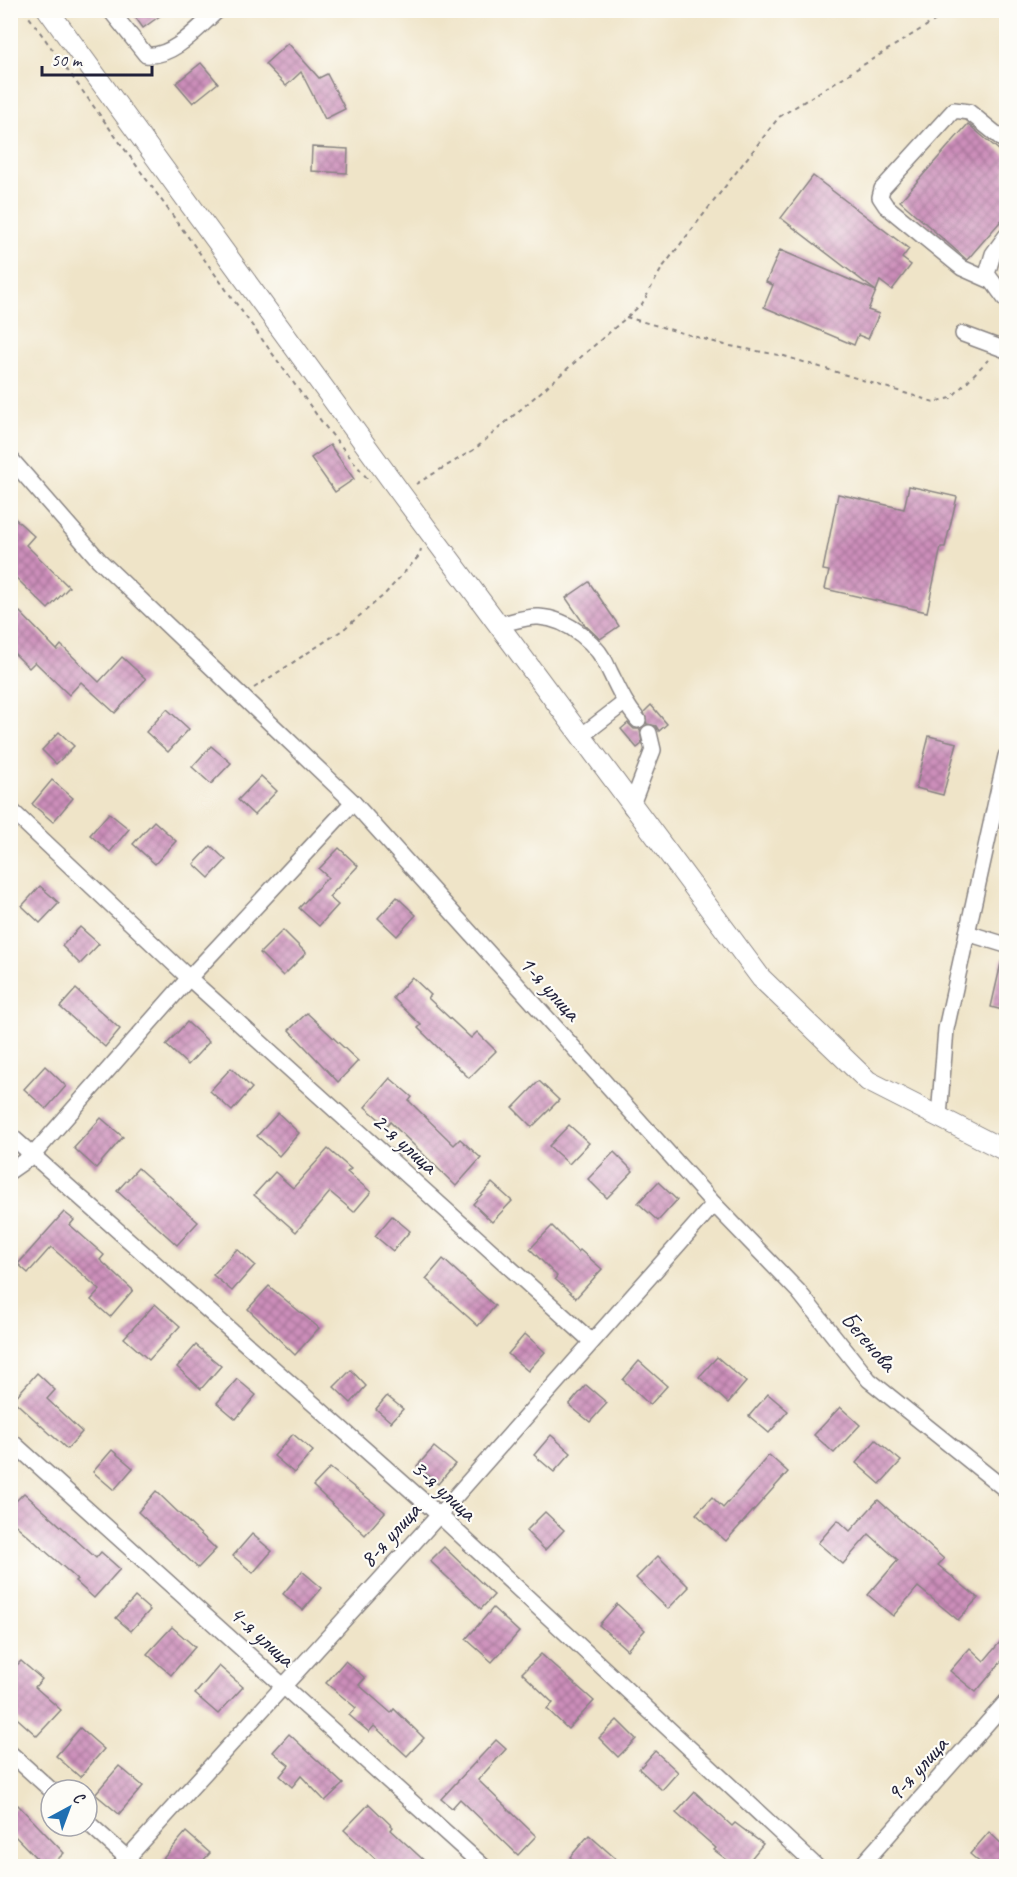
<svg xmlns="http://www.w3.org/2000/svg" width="1017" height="1877" font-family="Caveat,sans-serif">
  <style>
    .building { fill: url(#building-cross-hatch) }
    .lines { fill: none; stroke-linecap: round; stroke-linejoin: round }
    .minor-casing { stroke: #888382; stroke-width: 18 }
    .major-casing { stroke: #888382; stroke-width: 22 }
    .path { stroke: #888382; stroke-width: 2; stroke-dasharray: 4.5 4.5; stroke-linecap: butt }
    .minor { stroke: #fff; stroke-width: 15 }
    .major { stroke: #fff; stroke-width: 20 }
    .labels { text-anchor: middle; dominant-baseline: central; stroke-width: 4.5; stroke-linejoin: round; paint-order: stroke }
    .street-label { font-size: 24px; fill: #22223b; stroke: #fdfcf7 }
  </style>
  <defs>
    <pattern id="building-cross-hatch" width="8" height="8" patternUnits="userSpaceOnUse" patternTransform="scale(1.5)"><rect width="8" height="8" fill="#cc8eba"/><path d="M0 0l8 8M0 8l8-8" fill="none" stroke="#a57498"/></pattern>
  </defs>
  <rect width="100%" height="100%" fill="#fdfcf7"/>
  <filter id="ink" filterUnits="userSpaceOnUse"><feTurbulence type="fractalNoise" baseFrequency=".0167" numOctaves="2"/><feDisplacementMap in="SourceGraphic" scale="12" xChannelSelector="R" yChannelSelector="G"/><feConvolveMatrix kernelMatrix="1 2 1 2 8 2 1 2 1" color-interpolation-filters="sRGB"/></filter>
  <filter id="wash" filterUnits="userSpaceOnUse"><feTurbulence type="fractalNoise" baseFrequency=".008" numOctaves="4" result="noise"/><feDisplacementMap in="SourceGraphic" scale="24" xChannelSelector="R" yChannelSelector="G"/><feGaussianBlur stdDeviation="1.35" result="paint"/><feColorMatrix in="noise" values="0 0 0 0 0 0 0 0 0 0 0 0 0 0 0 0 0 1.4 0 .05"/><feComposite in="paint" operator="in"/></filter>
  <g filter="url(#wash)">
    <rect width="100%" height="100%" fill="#efe4c8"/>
    <g id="blocks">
      <!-- building -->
      <g class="building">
        <path d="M130 10H168L143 28Z"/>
        <path d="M288 43 319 78 327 74 345 109 325 119 301 72 286 86 265 64Z"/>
        <path d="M201 63 218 83 193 103 176 83Z"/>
        <path d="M968 124 1006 156V215L967 260 900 201Z"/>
        <path d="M312 147 348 149 347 173 311 171Z"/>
        <path d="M813 176 909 249 902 258 911 265 892 290 880 281 876 291 781 218Z"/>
        <path d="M780 250 876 291 868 310 879 314 868 339 858 335 854 345 764 307 773 285 766 282Z"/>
        <path d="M330 445 354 479 335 492 311 458Z"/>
        <path d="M909 486 957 497 945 547H941L927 612 825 589 829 571 823 570 838 494 904 509Z"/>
        <path d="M10 514 34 536 26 545 69 587 48 609 10 572Z"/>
        <path d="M589 582 619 626 600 639 584 624 566 598Z"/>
        <path d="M20 612 57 650 61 645 99 682 122 657 146 679 115 713 81 682 69 695 35 662 29 668 10 649V621Z"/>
        <path d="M651 705 667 724 659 731 656 726 647 724 644 712Z"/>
        <path d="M167 709 189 729 168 752 146 732Z"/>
        <path d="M628 723 634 729H640L642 744 637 748 621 729Z"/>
        <path d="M59 732 74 746 56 764 42 750Z"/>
        <path d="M929 736 957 743 943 795 916 788Z"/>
        <path d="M211 746 231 763 211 784 192 767Z"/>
        <path d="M261 776 277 791 254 815 238 800Z"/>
        <path d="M52 780 73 798 53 822 32 804Z"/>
        <path d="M109 813 129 829 110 852 90 835Z"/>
        <path d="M154 821 176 841 155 864 133 844Z"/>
        <path d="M211 846 226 860 209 878 194 864Z"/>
        <path d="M339 848 358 866 329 897 338 905 319 926 299 908 328 877 319 869Z"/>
        <path d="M40 886 59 903 40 923 22 906Z"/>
        <path d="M397 897 416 915 397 936 378 918Z"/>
        <path d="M80 927 99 944 80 964 62 946Z"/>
        <path d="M283 930 306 953 283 976 260 953Z"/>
        <path d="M1002 959 1006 960V1011L991 1007Z"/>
        <path d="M412 977 431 995 428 998 471 1038 477 1032 496 1051 469 1078 418 1028 421 1025 393 998Z"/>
        <path d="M76 989 120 1029 105 1047 60 1007Z"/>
        <path d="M307 1013 358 1061 338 1082 289 1030Z"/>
        <path d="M187 1022 209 1042 188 1065 166 1045Z"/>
        <path d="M45 1066 66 1086 46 1109 24 1089Z"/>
        <path d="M231 1068 252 1088 232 1111 210 1091Z"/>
        <path d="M390 1078 412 1097 409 1101 454 1145 460 1139 481 1158 456 1186 390 1122 387 1126 365 1107Z"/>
        <path d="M539 1081 559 1100 532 1127 513 1108Z"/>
        <path d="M278 1113 299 1133 279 1156 257 1136Z"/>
        <path d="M101 1118 123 1137 96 1168 74 1148Z"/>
        <path d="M569 1125 589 1143 569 1164 549 1146Z"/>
        <path d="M328 1149 351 1169 347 1172 371 1192 354 1212 330 1192 296 1232 254 1195 275 1172 293 1188Z"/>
        <path d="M614 1152 633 1171 607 1198 588 1179Z"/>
        <path d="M138 1168 198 1222 177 1245 117 1191Z"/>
        <path d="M658 1182 677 1200 658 1221 638 1203Z"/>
        <path d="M492 1183 512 1201 492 1222 473 1204Z"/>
        <path d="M64 1212 74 1220 70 1225 104 1255 100 1260 133 1290 110 1317 91 1300 100 1290 51 1247 28 1273 18 1264Z"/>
        <path d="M392 1216 410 1231 393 1251 375 1236Z"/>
        <path d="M552 1226 578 1252 580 1250 602 1269 576 1298 555 1279 557 1276 530 1249Z"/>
        <path d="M237 1249 255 1265 232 1291 213 1275Z"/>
        <path d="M443 1259 495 1306 478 1326 426 1279Z"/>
        <path d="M269 1286 319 1328 295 1355 248 1309Z"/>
        <path d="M155 1304 180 1326 149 1360 124 1338Z"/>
        <path d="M525 1334 545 1352 528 1371 508 1354Z"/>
        <path d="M196 1345 221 1366 201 1389 177 1367Z"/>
        <path d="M717 1357 746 1382 728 1403 699 1377Z"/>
        <path d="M639 1361 667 1386 650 1405 623 1380Z"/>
        <path d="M351 1370 366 1386 351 1403 334 1387Z"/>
        <path d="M37 1373 55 1390 47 1399 82 1432 67 1449 13 1400Z"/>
        <path d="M237 1379 256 1395 236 1419 217 1403Z"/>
        <path d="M586 1385 607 1403 590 1422 569 1405Z"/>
        <path d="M768 1394 788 1411 769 1433 749 1416Z"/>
        <path d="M387 1396 403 1409 391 1422 376 1409Z"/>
        <path d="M840 1407 860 1425 834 1453 814 1435Z"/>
        <path d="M293 1434 313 1451 294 1473 274 1456Z"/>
        <path d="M551 1435 571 1453 554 1472 534 1455Z"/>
        <path d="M876 1440 901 1461 880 1484 856 1463Z"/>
        <path d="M434 1447 455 1464 438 1484 417 1466Z"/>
        <path d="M112 1450 133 1468 114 1490 93 1472Z"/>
        <path d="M769 1455 788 1472 726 1541 696 1514 712 1497 723 1508Z"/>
        <path d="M330 1468 385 1512 365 1535 313 1486Z"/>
        <path d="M156 1491 216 1549 198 1568 138 1512Z"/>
        <path d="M24 1493 96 1558 101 1552 120 1569 94 1598 75 1581 77 1579 10 1520V1507Z"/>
        <path d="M878 1500 944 1559 938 1565 978 1598 958 1620 918 1587 893 1616 868 1595 898 1560 869 1534 843 1564 818 1543 838 1520 850 1531Z"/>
        <path d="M545 1512 564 1530 545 1550 526 1531Z"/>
        <path d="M252 1534 272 1551 253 1573 233 1556Z"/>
        <path d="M444 1547 494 1595 481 1609 430 1561Z"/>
        <path d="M658 1556 689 1587 668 1609 636 1578Z"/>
        <path d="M302 1571 322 1588 303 1610 283 1594Z"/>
        <path d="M135 1597 150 1610 131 1631 116 1618Z"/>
        <path d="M617 1604 645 1630 627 1650 599 1625Z"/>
        <path d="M493 1608 519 1632 492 1662 466 1639Z"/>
        <path d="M172 1627 195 1647 171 1675 147 1654Z"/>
        <path d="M1006 1635V1656L976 1692 950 1671 970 1648 984 1661Z"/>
        <path d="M541 1654 594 1701 568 1729 547 1709 553 1703 522 1673Z"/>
        <path d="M21 1661 42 1679 35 1687 61 1710 37 1736 10 1712V1672Z"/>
        <path d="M345 1661 365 1678 359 1685 391 1713 394 1709 424 1738 407 1756 374 1726 369 1732 349 1715 356 1708 326 1683Z"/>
        <path d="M219 1666 243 1687 218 1714 195 1694Z"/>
        <path d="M617 1720 636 1739 618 1757 599 1738Z"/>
        <path d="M80 1728 104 1749 80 1777 56 1756Z"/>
        <path d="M289 1734 343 1784 325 1801 301 1776 292 1787 280 1776 289 1765 273 1752Z"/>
        <path d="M496 1740 506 1749 478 1780 536 1836 518 1855 460 1799 452 1808 441 1799Z"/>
        <path d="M655 1751 678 1772 662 1790 639 1769Z"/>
        <path d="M119 1766 143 1786 119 1814 95 1794Z"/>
        <path d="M695 1792 732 1826 735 1823 763 1844 745 1866H735L714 1850 716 1848 676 1813Z"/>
        <path d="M369 1804 393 1827 391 1830 430 1866H383L344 1830Z"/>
        <path d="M18 1805 64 1853 51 1866H44L10 1831V1812Z"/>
        <path d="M186 1832 210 1853 198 1866H170L162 1860Z"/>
        <path d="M989 1832 1006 1848V1860L1000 1866H984L970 1854Z"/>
        <path d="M589 1835 624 1866H581L570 1857Z"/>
      </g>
    </g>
  </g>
  <g filter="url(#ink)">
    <use href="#blocks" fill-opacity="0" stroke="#888382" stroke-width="1.5"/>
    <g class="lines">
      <defs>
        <g id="minor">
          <path d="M110 10 146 55C173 58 199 27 218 10"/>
          <path d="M1006 236 993 254 987 274 1006 300"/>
          <path d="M989 280 962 268 886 206 880 197 882 189 954 110 969 112 1006 142"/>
          <path d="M963 334 1006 350"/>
          <path d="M10 458 99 560 353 802 714 1204 798 1291 869 1380 1006 1490"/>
          <path d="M498 625C511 622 527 616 539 617 569 619 599 644 610 672 619 690 625 704 638 720"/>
          <path d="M580 737 624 703"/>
          <path d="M631 807 653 750 649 733"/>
          <path d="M10 809 189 978 591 1341"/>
          <path d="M967 933 1006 945"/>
          <path d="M939 1117 946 1029 1006 756"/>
          <path d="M10 1135 439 1515 816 1866"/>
          <path d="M10 1171 33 1155 189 978 353 802"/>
          <path d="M10 1440 483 1866"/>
          <path d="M10 1753 51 1790"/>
          <path d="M87 1822 136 1866"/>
          <path d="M120 1866 439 1515 714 1204"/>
          <path d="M861 1866 1006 1702"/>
        </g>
        <path id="major" d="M48 10 402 495 761 978 868 1081 1006 1151"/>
      </defs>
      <!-- minor casing -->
      <use href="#minor" class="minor-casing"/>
      <!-- major casing -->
      <use href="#major" class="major-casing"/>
      <!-- path -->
      <g class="path">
        <path d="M24 10 324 425 370 482"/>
        <path d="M626 317 725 345 784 356 934 402 951 398 988 360"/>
        <path d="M416 484 475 449 642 304 662 268 779 117 952 10"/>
        <path d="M254 688 344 629 384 595 419 556 421 549"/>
      </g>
      <!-- minor -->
      <use href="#minor" class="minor"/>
      <!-- major -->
      <use href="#major" class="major"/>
    </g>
  </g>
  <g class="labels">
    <!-- street labels -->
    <g class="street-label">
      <text transform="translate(550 988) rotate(48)">1-я улица</text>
      <text transform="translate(405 1143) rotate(42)">2-я улица</text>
      <text transform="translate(869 1341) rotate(49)">Бегенова</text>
      <text transform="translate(444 1490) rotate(42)">3-я улица</text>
      <text transform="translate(390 1535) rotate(-48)">8-я улица</text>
      <text transform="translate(262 1636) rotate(42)">4-я улица</text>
      <text transform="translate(917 1769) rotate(-48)">9-я улица</text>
    </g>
  </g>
  <!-- margin -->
  <rect width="1017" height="1877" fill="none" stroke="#fdfcf7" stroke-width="36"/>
  <!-- north arrow -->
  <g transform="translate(69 1808) rotate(41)"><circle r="28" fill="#fdfcf7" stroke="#a5a5ac" stroke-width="1.5"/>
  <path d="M0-4.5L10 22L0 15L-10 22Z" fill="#1f6fb2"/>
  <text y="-9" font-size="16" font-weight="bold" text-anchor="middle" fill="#22223b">С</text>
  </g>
  <!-- scale -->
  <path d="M42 66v9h110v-9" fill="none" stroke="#22223b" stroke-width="3"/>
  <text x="51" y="66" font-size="18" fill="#22223b" stroke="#fdfcf7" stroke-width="4.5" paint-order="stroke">50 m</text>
</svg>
